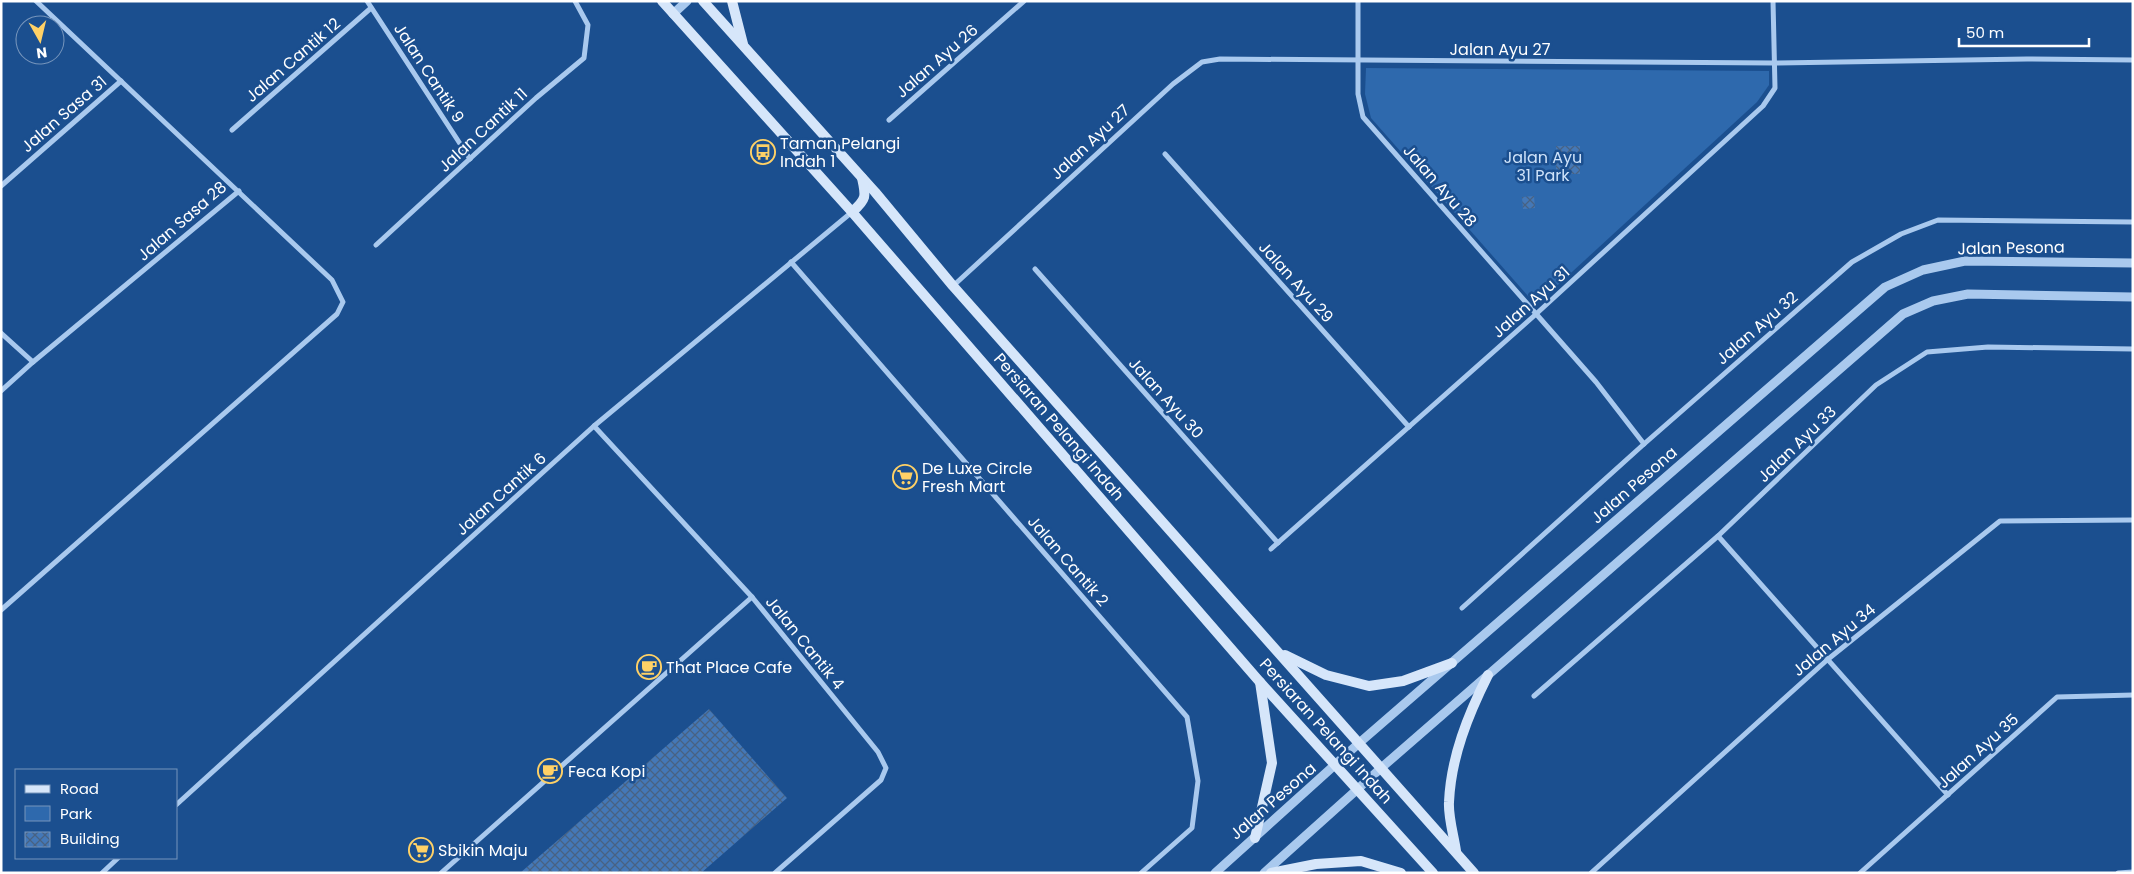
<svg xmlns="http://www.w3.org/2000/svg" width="2134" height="874" font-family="Poppins,sans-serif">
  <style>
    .park { fill: #2e69ad }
    .building { fill: url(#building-cross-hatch) }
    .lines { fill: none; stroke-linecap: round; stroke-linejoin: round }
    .minor { stroke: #a9c9ee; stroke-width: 5 }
    .tertiary { stroke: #a9c9ee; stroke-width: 9 }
    .secondary { stroke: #d6e6fa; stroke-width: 10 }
    .labels { text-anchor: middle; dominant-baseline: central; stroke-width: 5; stroke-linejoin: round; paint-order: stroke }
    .street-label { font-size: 16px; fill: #fff; stroke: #1b4f8f }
    .poi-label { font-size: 16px; fill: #fff; stroke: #1b4f8f; text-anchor: start }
    .park-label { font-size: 16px; fill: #cfe3fa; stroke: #1b4f8f }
  </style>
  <defs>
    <pattern id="building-cross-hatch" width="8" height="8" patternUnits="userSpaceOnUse" patternTransform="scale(1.25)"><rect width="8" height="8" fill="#4478b7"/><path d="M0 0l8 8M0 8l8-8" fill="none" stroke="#486282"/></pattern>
  </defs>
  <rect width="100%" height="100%" fill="#1b4f8f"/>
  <!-- park -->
  <path class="park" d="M1366 68 1769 71V85L1757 102 1536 305 1371 118 1365 94Z"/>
  <!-- building -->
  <g class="building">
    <rect x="1556" y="146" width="24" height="28"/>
    <path d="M1534 196 1535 208 1523 209 1522 197Z"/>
    <path d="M709 709 787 798 701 873H520Z"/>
  </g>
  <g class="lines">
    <!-- minor -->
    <g class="minor">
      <path d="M367 1 470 159"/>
      <path d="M1358 1V94L1363 117 1596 382 1644 444"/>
      <path d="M889 120 1024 1"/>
      <path d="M232 130 371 8"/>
      <path d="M1165 154 1409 427"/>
      <path d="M1 186 121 81"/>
      <path d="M376 245 536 98 584 58 588 25 575 1"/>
      <path d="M791 262 1187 717 1198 781 1192 828 1141 873"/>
      <path d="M1035 269 1278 543"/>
      <path d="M953 286 1173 84 1202 62 1220 59 1774 63 2027 59 2133 60"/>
      <path d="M1 333 33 362"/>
      <path d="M1 391 33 362 239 191"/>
      <path d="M594 426 752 597 878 752 886 768 881 780 775 873"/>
      <path d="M1718 536 1948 795"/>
      <path d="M1271 549 1535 315 1763 106 1775 88 1773 1"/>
      <path d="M1462 608 1644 444 1852 262 1901 234 1938 220 2133 222"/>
      <path d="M1 610 337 314 343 302 332 280 36 1"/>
      <path d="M1534 696 1718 536 1876 385 1927 352 1988 347 2133 349"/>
      <path d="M176 805 594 426 852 212"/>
      <path d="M102 873 118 858"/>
      <path d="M441 873 752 597"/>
      <path d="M1591 873 1827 660 2000 521 2133 520"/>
      <path d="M1860 873 2057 697 2133 695"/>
      <path d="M2118 873 2133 872"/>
    </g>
    <!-- tertiary -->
    <g class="tertiary">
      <path d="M673 14 687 1"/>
      <path d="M1215 873 1358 744 1885 287 1923 270 1965 261 2133 263"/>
      <path d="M1264 873 1380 769 1903 314 1933 301 1968 294 2133 297"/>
    </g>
    <!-- secondary -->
    <g class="secondary">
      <path d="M662 1 852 212 1259 681 1433 873"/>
      <path d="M703 1 875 192 953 286 1474 873"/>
      <path d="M732 1 743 44"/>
      <path d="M852 212C867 199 866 196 862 178"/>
      <path d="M1285 655 1326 675 1369 686 1403 681 1452 663"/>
      <path d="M1255 838 1272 763 1260 682"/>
      <path d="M1456 851C1454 836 1448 817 1449 802 1451 757 1468 715 1488 675"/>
      <path d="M1271 873 1316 864 1361 861 1401 873"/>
    </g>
  </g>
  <!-- icons -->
  <defs>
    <symbol id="bus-ring" viewBox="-11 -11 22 22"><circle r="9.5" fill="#1b4f8f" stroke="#ffd166" stroke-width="1.5"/><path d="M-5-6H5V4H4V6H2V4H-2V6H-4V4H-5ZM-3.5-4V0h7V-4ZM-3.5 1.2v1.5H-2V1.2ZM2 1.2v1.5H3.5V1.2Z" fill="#ffd166"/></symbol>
    <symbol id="supermarket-ring" viewBox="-11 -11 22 22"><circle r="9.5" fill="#1b4f8f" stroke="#ffd166" stroke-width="1.5"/><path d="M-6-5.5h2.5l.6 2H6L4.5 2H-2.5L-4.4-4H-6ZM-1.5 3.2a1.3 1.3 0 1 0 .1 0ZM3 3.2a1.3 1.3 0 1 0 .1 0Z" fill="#ffd166"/></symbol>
    <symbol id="cafe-ring" viewBox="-11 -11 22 22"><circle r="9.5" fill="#1b4f8f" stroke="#ffd166" stroke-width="1.5"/><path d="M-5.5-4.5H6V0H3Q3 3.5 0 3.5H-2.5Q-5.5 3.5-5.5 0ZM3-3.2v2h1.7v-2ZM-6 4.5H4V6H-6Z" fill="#ffd166"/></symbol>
  </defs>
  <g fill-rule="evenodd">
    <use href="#bus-ring" x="749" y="138" width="28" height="28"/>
    <use href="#supermarket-ring" x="891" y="463" width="28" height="28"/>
    <use href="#cafe-ring" x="635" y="653" width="28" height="28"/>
    <use href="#cafe-ring" x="536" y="757" width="28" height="28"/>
    <use href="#supermarket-ring" x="407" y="836" width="28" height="28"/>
  </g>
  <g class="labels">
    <!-- street labels -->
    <g class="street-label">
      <text x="1500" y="49">Jalan Ayu 27</text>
      <text transform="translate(293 60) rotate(-41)">Jalan Cantik 12</text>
      <text transform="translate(937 61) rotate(-41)">Jalan Ayu 26</text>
      <text transform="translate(429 73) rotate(57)">Jalan Cantik 9</text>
      <text transform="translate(64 114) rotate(-41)">Jalan Sasa 31</text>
      <text transform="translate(483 130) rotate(-43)">Jalan Cantik 11</text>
      <text transform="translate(1090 142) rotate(-43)">Jalan Ayu 27</text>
      <text transform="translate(1440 186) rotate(49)">Jalan Ayu 28</text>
      <text transform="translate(182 221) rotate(-41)">Jalan Sasa 28</text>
      <text transform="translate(2011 248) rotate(-1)">Jalan Pesona</text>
      <text transform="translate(1296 282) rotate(48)">Jalan Ayu 29</text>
      <text transform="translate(1531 302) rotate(-42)">Jalan Ayu 31</text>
      <text transform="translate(1757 328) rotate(-41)">Jalan Ayu 32</text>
      <text transform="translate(1166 398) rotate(48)">Jalan Ayu 30</text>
      <text transform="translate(1059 427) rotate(49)">Persiaran Pelangi Indah</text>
      <text transform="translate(1797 444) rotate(-44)">Jalan Ayu 33</text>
      <text transform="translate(1634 485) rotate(-41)">Jalan Pesona</text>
      <text transform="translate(501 494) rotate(-42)">Jalan Cantik 6</text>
      <text transform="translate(1068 561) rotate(49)">Jalan Cantik 2</text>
      <text transform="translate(1834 640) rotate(-40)">Jalan Ayu 34</text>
      <text transform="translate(805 643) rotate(51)">Jalan Cantik 4</text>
      <text transform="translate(1326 731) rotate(48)">Persiaran Pelangi Indah</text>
      <text transform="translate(1978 751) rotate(-42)">Jalan Ayu 35</text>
      <text transform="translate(1273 801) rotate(-41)">Jalan Pesona</text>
    </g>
    <!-- poi labels -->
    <g class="poi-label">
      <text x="780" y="143">Taman Pelangi<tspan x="780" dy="18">Indah 1</tspan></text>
      <text x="922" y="468">De Luxe Circle<tspan x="922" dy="18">Fresh Mart</tspan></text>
      <text x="666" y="667">That Place Cafe</text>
      <text x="568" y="771">Feca Kopi</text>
      <text x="438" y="850">Sbikin Maju</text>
    </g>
    <!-- park labels -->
    <g class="park-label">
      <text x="1543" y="157">Jalan Ayu<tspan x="1543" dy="18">31 Park</tspan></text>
    </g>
  </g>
  <!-- border -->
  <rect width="2134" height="874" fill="none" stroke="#ffffff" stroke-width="5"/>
  <!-- legend -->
  <rect x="15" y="769" width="162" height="90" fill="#1b4f8f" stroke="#7695bc"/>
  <rect x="25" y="785" width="25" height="8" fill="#d6e6fa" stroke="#7695bc"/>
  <text x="60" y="794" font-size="15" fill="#ffffff">Road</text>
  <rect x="25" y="806" width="25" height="15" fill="#2e69ad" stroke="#7695bc"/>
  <text x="60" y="819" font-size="15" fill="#ffffff">Park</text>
  <rect x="25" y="832" width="25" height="15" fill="url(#building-cross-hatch)" stroke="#7695bc"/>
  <text x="60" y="844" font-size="15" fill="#ffffff">Building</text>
  <!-- north arrow -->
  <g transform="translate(40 40) rotate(172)"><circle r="24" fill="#1b4f8f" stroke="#7695bc"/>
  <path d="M0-4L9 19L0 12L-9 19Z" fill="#ffd166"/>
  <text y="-8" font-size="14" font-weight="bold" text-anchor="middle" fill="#ffffff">N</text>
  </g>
  <!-- scale -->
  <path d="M1959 38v8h130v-8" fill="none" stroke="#ffffff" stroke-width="2.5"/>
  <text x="1966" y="38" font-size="15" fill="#ffffff" stroke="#1b4f8f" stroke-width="4" paint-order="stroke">50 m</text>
</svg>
